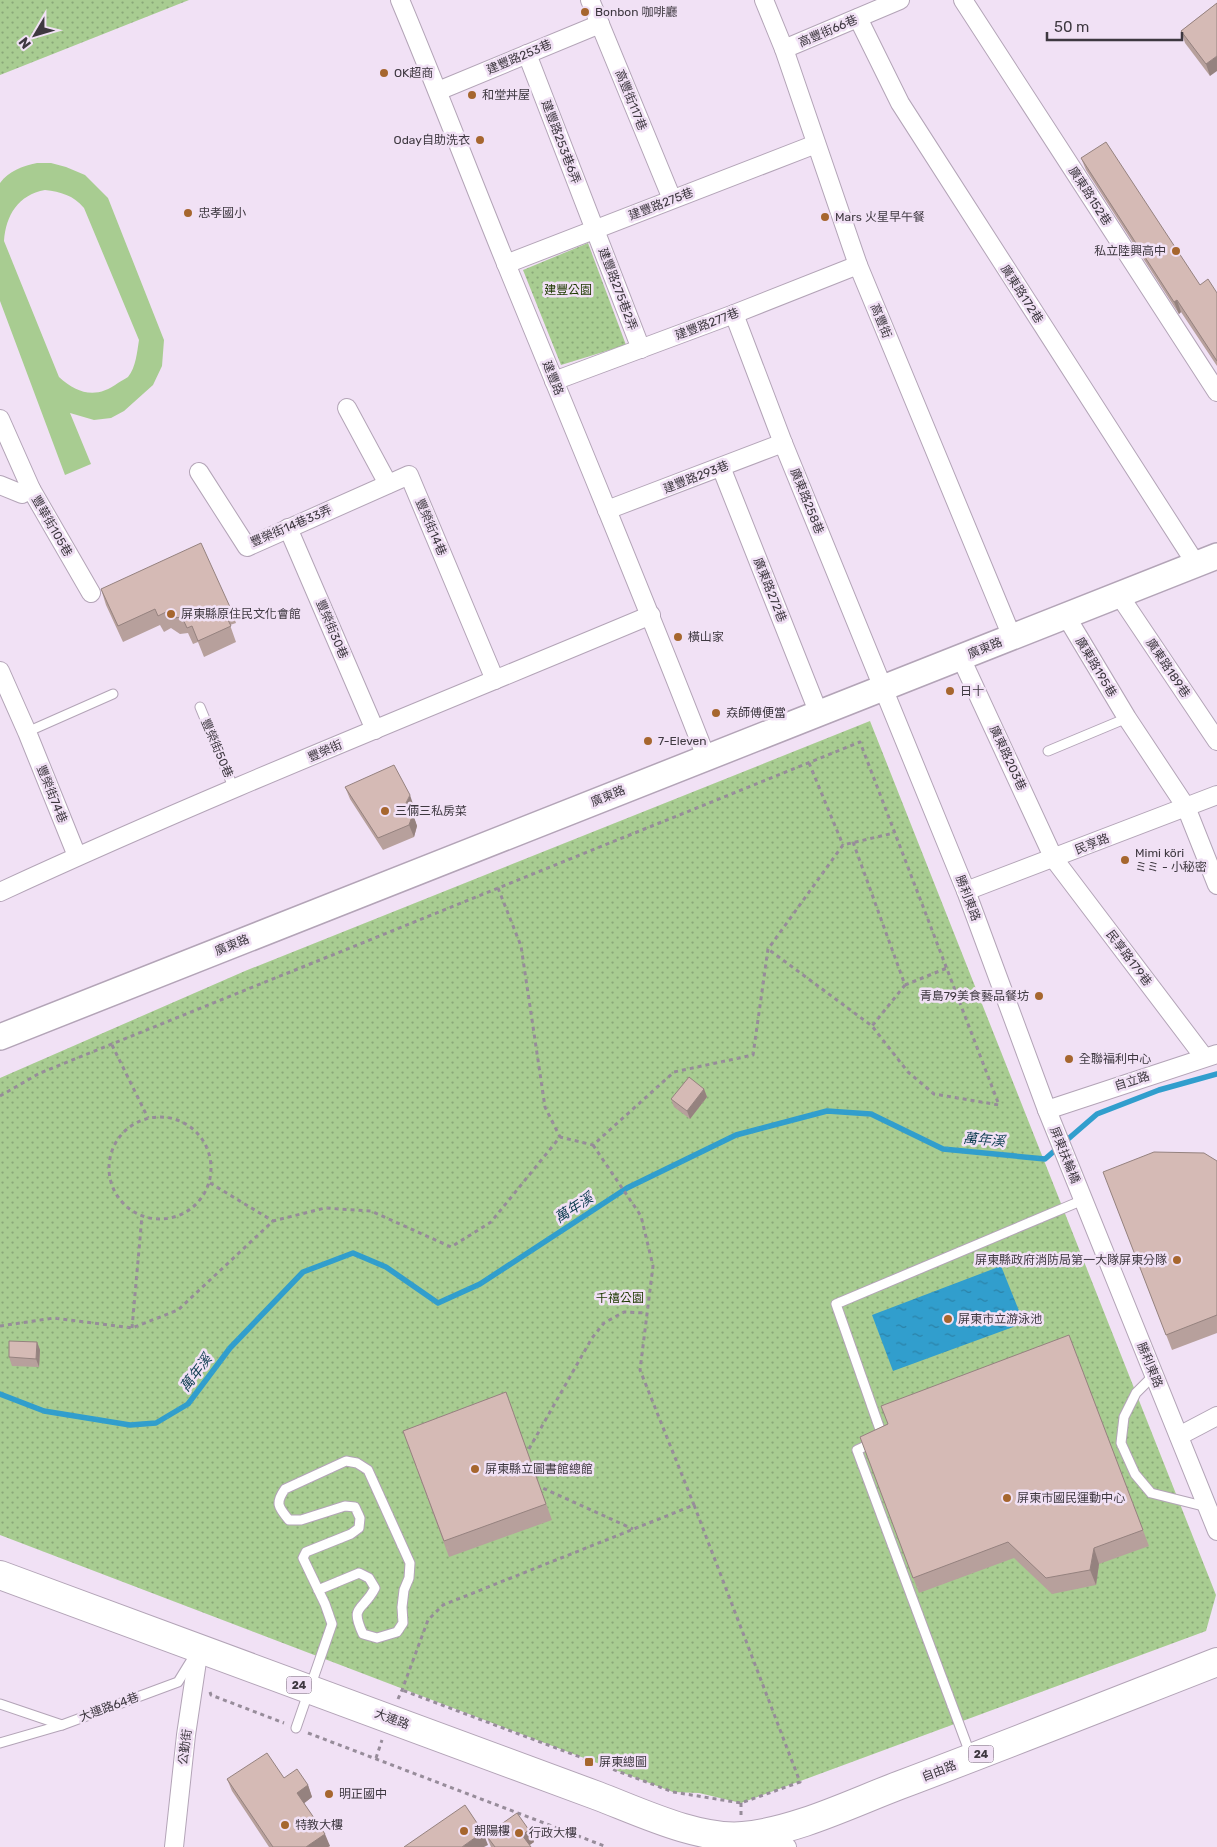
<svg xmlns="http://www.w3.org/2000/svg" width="1217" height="1847" font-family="Rubik,'Noto Sans TC','Noto Sans JP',sans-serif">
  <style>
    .grass { fill: url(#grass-dots) }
    .garden { fill: #a8cc91; fill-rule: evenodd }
    .water { fill: url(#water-ripples) }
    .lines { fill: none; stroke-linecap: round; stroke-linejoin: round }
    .stream { stroke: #319ecd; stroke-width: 5.5 }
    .lane-casing { stroke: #b3a4b7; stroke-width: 11 }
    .street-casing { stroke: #b3a4b7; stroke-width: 20 }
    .secondary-casing { stroke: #b3a4b7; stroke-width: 28 }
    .primary-casing { stroke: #b3a4b7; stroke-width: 30 }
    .path { stroke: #978c9a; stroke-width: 3; stroke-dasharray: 4 4; stroke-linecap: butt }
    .lane { stroke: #fff; stroke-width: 9 }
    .street { stroke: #fff; stroke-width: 18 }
    .secondary { stroke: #fff; stroke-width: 25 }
    .primary { stroke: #fff; stroke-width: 28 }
    .wall { fill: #b7a09c }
    .shaded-wall { fill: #95827f }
    .building { fill: #d5bab5; stroke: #95827f }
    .poi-dot { fill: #a6662e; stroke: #f1e1f5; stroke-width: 2 }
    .labels { text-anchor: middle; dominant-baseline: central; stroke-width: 5; stroke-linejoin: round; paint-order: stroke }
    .shield { fill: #f1e1f5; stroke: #746b76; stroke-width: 1 }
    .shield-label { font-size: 11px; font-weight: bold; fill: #3e3840 }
    .poi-label { font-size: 12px; fill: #3e3840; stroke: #f1e1f5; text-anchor: start }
    .street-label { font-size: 12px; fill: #3e3840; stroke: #f1e1f5 }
    .park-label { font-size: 12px; fill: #1e3a01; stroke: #f1e1f5 }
    .water-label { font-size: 14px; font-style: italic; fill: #134054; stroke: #f1e1f5 }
  </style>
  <defs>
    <pattern id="grass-dots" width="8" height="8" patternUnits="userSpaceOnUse" patternTransform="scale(1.25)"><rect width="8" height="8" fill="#a8cc91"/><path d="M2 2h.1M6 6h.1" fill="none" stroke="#8aa778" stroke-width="1.8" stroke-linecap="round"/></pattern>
    <pattern id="water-ripples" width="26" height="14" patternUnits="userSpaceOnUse" patternTransform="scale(1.25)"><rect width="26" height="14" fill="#319ecd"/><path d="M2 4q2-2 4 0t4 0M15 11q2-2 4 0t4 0" fill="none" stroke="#2b82a8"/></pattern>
  </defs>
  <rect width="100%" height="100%" fill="#f1e1f5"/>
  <!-- grass -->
  <g class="grass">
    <path d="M0 0H189L0 75Z"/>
    <path d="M588 243 626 345 561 365 523 270Z"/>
    <path d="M870 721 1216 1595 1206 1631 741 1803 699 1793 673 1792 0 1535V1078L245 971Z"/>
  </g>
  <!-- garden -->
  <path class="garden" d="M37 163H51L66 167 85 175 108 198 164 340 162 366 153 385 124 411 111 418 94 420 70 413 91 464 65 475 0 301V183C9 171 22 166 37 163ZM45 190C61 192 73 195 84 208L139 340C137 352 136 367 128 377 125 379 121 381 118 383 97 399 77 394 59 377L4 241C6 215 18 195 45 190Z"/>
  <!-- water -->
  <path class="water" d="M1001 1266 1024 1323 893 1371 872 1315Z"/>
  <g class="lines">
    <!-- stream -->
    <path class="stream" d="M0 1394 44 1411 130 1425 156 1423 188 1404 230 1348 303 1272 353 1253 386 1267 438 1303 480 1284 627 1188 736 1135 827 1111 871 1114 943 1149 1045 1159 1097 1114 1159 1090 1217 1074"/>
    <defs>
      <g id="lane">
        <path d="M200 707 234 789"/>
        <path d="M27 732 113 694"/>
        <path d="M1048 751 1127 718"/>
        <path d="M1154 1375 1136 1393 1124 1417 1121 1443 1135 1474 1151 1493 1207 1507"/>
        <path d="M0 1704 62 1725"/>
        <path d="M296 1728 332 1624 325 1604 303 1558 306 1552 351 1534 359 1528 360 1518 355 1507 345 1506 301 1520H289C278 1507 275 1503 285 1489L346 1461 357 1463 368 1470 410 1563 409 1578 404 1590 402 1607 403 1623 397 1632 377 1638 363 1634C349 1604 363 1612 375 1588L369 1578 359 1573 318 1590"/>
        <path d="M0 1743 62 1725 178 1682 194 1656"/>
        <path d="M971 1756 857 1450 883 1438 836 1304 1083 1200"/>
      </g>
      <g id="street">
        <path d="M400 0C437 88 471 178 507 266 574 430 642 592 706 757"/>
        <path d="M590 0 672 199"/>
        <path d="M764 0 784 49 858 265 1012 637"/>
        <path d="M963 0 1217 392"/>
        <path d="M858 18 900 103 1196 564"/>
        <path d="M784 49 900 0"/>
        <path d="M527 54 641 349"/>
        <path d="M438 91 600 24"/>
        <path d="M506 264 816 144"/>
        <path d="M734 314 783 443 966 891 1047 1110 1217 1531"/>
        <path d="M554 381 734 314 858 265"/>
        <path d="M347 408 388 484"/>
        <path d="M0 419 31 489"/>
        <path d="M721 467 819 714"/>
        <path d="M199 472 247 547 409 475 495 680"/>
        <path d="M0 485 22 494 31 489 91 593"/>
        <path d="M607 510 783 443"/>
        <path d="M288 528 375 730"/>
        <path d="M1119 595 1217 741"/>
        <path d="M1066 616 1127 718 1186 807 1217 885"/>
        <path d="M961 658 1054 859 1204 1057"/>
        <path d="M0 671 27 732 77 856"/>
        <path d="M966 891 1217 795"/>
        <path d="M0 892C214 793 434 706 651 615"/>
        <path d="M1047 1110 1217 1054"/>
        <path d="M1179 1436 1217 1416"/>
        <path d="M752 1838 787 1847"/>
        <path d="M174 1847 186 1735 199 1648"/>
      </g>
      <path id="secondary" d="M0 1037 1217 556"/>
      <path id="primary" d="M0 1575 598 1796C640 1812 698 1840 743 1836 796 1831 850 1804 900 1785 1006 1745 1112 1703 1217 1662"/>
    </defs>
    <!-- lane casing -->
    <use href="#lane" class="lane-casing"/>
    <!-- street casing -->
    <use href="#street" class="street-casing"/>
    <!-- secondary casing -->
    <use href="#secondary" class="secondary-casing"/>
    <!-- primary casing -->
    <use href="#primary" class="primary-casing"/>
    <!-- path -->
    <g class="path">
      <path d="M809 763 843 845"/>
      <path d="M853 842 905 985 872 1026"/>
      <path d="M498 888 521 946 545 1107 560 1137"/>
      <path d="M905 985 947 968"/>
      <path d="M112 1045 148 1118"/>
      <path d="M0 1096 40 1073 860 742 999 1105 934 1094 908 1072 872 1026 768 949"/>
      <circle cx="160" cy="1168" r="51"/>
      <path d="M593 1145 641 1216 653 1266 640 1370 694 1505"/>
      <path d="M210 1183 273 1221"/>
      <path d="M0 1326 54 1318 132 1328 178 1310 273 1221 325 1208 371 1211 451 1247 491 1222 560 1137 593 1145 674 1072 753 1055 768 949 843 845 894 833"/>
      <path d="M132 1328 142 1216"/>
      <path d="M525 1456 592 1338 604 1323 624 1312 646 1313"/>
      <path d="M536 1485 633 1529"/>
      <path d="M210 1692 211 1695 284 1723"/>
      <path d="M398 1699 402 1690 428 1620 443 1605 694 1505 800 1782 741 1803 673 1792 402 1690"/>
      <path d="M308 1733 607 1847"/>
      <path d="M376 1758 382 1740"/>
      <path d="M741 1803V1815"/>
    </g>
    <!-- lane -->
    <use href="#lane" class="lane"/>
    <!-- street -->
    <use href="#street" class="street"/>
    <!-- secondary -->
    <use href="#secondary" class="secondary"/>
    <!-- primary -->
    <use href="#primary" class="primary"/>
  </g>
  <!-- wall -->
  <g class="wall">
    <path d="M1217 3 1210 76 1185 43 1181 31Z"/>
    <path d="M1081 158 1200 285 1217 293V366L1181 312 1179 314 1086 170Z"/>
    <path d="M101 589 230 607 236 623 230 625 236 642 204 657 198 642 193 644 188 633 180 634 171 628 164 632 160 625 123 642 106 605Z"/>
    <path d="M345 787 414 807 412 812 417 826 414 837 383 850 350 799Z"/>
    <path d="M704 1089 707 1097 690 1119 674 1107 671 1099Z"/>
    <path d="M1217 1161V1333L1172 1350 1109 1187Z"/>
    <path d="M1069 1335 1149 1546 1099 1564 1096 1585 1052 1594 1014 1558 919 1593 860 1437 888 1424Z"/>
    <path d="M37 1342 40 1350 39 1367 12 1366 9 1357Z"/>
    <path d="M506 1392 552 1520 449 1557 403 1431Z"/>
    <path d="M284 1778 308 1785 312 1797 304 1803 330 1846 328 1847H269L232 1791 227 1779Z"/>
    <path d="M529 1830 534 1842 529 1845 531 1847H491L486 1835Z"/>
  </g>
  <!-- shaded-wall -->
  <g class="shaded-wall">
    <path d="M1217 56V71L1210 76 1206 64Z"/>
    <path d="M1177 300 1181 312 1179 314 1174 302Z"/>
    <path d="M410 795 414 807 410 815 406 803Z"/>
    <path d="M413 814 417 826 414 837 409 825Z"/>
    <path d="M704 1089 707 1097 690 1119 687 1111Z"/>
    <path d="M37 1342 40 1350 39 1367 36 1359Z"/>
    <path d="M1094 1548 1099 1564 1096 1585 1090 1570Z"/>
    <path d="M308 1785 312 1797 302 1805 297 1793Z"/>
    <path d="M529 1830 534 1842 527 1847 522 1835Z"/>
    <path d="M483 1832 488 1845 484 1847H462Z"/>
    <path d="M325 1834 330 1846 328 1847H306Z"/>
  </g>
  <!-- building -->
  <g class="building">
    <path d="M1217 3V56L1206 64 1181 31Z"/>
    <path d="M1106 142 1200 285 1208 279 1217 293V361L1177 300 1174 302 1081 158Z"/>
    <path d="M201 543 230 607 223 610 231 626 198 641 192 626 187 628 182 617 174 618 166 612 158 616 155 609 118 626 101 589Z"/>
    <path d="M394 765 410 795 406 803 413 814 409 825 378 838 345 787Z"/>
    <path d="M689 1077 704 1089 687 1111 671 1099Z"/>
    <path d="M1154 1152 1204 1153 1217 1161V1315L1166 1335 1103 1172Z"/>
    <path d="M1069 1335 1143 1530 1094 1548 1090 1570 1046 1578 1008 1542 913 1578 860 1437 888 1424 881 1406Z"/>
    <path d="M9 1341 37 1342 36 1359 9 1357Z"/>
    <path d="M506 1392 546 1504 444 1541 403 1431Z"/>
    <path d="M267 1753 284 1778 297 1769 308 1785 297 1793 325 1834 306 1847H273L227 1779Z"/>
    <path d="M465 1805 483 1832 462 1847H404Z"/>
    <path d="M517 1813 529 1830 522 1835 531 1847H495L486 1835Z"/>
  </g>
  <!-- markers -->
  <g class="poi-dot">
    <circle cx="585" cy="12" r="5"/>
    <circle cx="384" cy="73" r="5"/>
    <circle cx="472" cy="95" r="5"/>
    <circle cx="480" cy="140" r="5"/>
    <circle cx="188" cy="213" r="5"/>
    <circle cx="825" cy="217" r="5"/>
    <circle cx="1176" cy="251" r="5"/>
    <circle cx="171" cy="614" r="5"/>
    <circle cx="678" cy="637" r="5"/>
    <circle cx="950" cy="691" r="5"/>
    <circle cx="716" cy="713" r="5"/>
    <circle cx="648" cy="741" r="5"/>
    <circle cx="385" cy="811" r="5"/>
    <circle cx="1125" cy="860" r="5"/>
    <circle cx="1039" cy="996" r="5"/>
    <circle cx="1069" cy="1059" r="5"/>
    <circle cx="1177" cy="1260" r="5"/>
    <circle cx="948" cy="1319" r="5"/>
    <circle cx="475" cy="1469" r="5"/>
    <circle cx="1007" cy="1498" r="5"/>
    <rect x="584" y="1757" width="10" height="10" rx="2.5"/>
    <circle cx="329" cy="1794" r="5"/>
    <circle cx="285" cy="1825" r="5"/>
    <circle cx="464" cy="1831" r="5"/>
    <circle cx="519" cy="1833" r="5"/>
  </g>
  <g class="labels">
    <!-- shield labels -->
    <g class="shield">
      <rect x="286.5" y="1676.5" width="25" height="17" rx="4"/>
      <rect x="968.5" y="1745.5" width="25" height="17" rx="4"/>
    </g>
    <g class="shield-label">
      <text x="299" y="1685">24</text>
      <text x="981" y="1754">24</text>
    </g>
    <!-- poi labels -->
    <g class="poi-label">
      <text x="595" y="12">Bonbon 咖啡廳</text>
      <text x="394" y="73">OK超商</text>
      <text x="482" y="95">和堂丼屋</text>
      <text x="470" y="140" text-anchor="end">Oday自助洗衣</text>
      <text x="198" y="213">忠孝國小</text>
      <text x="835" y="217">Mars 火星早午餐</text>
      <text x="1166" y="251" text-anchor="end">私立陸興高中</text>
      <text x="181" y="614">屏東縣原住民文化會館</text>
      <text x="688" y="637">橫山家</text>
      <text x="960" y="691">日十</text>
      <text x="726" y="713">𡘙師傅便當</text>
      <text x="658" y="741">7-Eleven</text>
      <text x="395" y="811">三倆三私房菜</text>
      <text x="1135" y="853">Mimi köri<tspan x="1135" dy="14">ミミ - 小秘密</tspan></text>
      <text x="1029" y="996" text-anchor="end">青島79美食藝品餐坊</text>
      <text x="1079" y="1059">全聯福利中心</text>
      <text x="1167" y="1260" text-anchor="end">屏東縣政府消防局第一大隊屏東分隊</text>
      <text x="958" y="1319">屏東市立游泳池</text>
      <text x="485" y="1469">屏東縣立圖書館總館</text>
      <text x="1017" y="1498">屏東市國民運動中心</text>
      <text x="599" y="1762">屏東總圖</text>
      <text x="339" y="1794">明正國中</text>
      <text x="295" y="1825">特教大樓</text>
      <text x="474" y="1831">朝陽樓</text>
      <text x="529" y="1833">行政大樓</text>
    </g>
    <!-- street labels -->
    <g class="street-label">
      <text transform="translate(828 31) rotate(-23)">高豐街66巷</text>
      <text transform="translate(519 57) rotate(-23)">建豐路253巷</text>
      <text transform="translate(631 100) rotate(68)">高豐街117巷</text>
      <text transform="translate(561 142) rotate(69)">建豐路253巷6弄</text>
      <text transform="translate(1090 196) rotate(57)">廣東路152巷</text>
      <text transform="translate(661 204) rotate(-21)">建豐路275巷</text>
      <text transform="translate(618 289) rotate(69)">建豐路275巷2弄</text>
      <text transform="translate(1022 294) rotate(57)">廣東路172巷</text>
      <text transform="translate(881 321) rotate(68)">高豐街</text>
      <text transform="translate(707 324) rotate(-21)">建豐路277巷</text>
      <text transform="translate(553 378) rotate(68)">建豐路</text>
      <text transform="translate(696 477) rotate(-21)">建豐路293巷</text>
      <text transform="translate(807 501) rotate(68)">廣東路258巷</text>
      <text transform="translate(52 526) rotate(60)">豐華街105巷</text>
      <text transform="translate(291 526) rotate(-23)">豐榮街14巷33弄</text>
      <text transform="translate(431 527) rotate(67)">豐榮街14巷</text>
      <text transform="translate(770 590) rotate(68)">廣東路272巷</text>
      <text transform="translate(332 629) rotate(67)">豐榮街30巷</text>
      <text transform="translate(985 648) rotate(-22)">廣東路</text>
      <text transform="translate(1096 667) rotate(59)">廣東路195巷</text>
      <text transform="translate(1168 668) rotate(56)">廣東路189巷</text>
      <text transform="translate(217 748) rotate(67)">豐榮街50巷</text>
      <text transform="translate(325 751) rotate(-23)">豐榮街</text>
      <text transform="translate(1008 758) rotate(65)">廣東路203巷</text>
      <text transform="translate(52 794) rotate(68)">豐榮街74巷</text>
      <text transform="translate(608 796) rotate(-22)">廣東路</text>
      <text transform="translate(1092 844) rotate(-21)">民享路</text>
      <text transform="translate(968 898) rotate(69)">勝利東路</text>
      <text transform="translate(232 945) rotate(-22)">廣東路</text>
      <text transform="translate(1129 958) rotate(53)">民享路179巷</text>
      <text transform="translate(1132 1081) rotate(-18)">自立路</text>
      <text transform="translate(1065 1155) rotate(68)">屏東扶輪橋</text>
      <text transform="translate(1150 1365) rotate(68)">勝利東路</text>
      <text transform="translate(109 1707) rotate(-20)">大連路64巷</text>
      <text transform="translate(392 1719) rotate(20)">大連路</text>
      <text transform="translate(185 1747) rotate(-83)">公勤街</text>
      <text transform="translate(939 1771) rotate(-21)">自由路</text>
    </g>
    <!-- park labels -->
    <g class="park-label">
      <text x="568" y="290">建豐公園</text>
      <text x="620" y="1298">千禧公園</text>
    </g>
    <!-- water labels -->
    <g class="water-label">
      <text transform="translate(984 1140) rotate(5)">萬年溪</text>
      <text transform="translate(574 1208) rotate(-33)">萬年溪</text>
      <text transform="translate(196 1373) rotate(-53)">萬年溪</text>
    </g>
  </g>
  <!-- north arrow -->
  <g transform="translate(35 35) rotate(232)" stroke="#f1e1f5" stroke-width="4" paint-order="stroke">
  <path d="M0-4L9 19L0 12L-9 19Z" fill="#3e3840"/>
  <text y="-8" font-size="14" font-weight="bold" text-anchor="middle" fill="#3e3840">N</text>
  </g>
  <!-- scale -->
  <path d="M1047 32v8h135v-8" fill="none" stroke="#3e3840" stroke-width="2.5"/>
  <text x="1054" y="32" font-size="15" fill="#3e3840" stroke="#f1e1f5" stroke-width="4" paint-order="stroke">50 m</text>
</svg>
